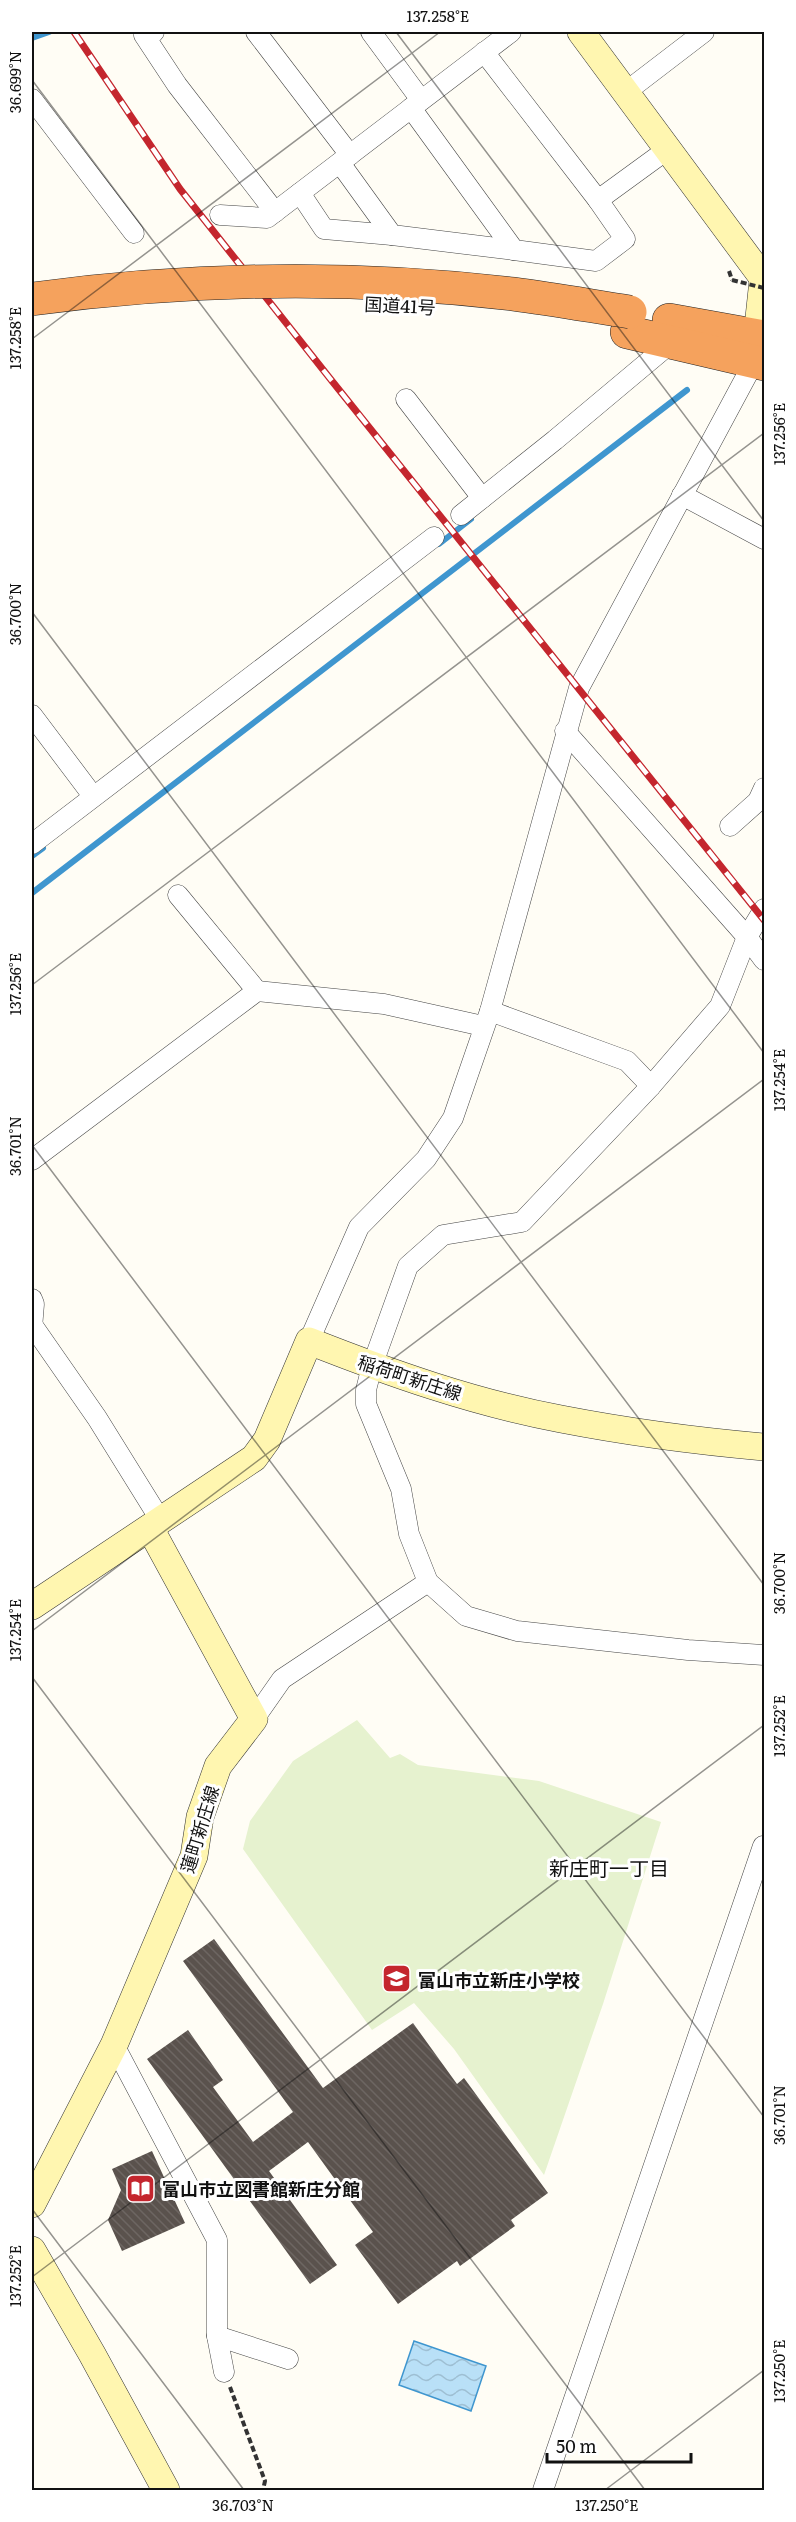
<svg xmlns="http://www.w3.org/2000/svg" width="796" height="2522" font-family="Literata,'Noto Sans JP',serif">
  <style>
    .pitch { fill: #e6f2cf }
    .water { fill: url(#water-waves); stroke: #3f96cf; stroke-width: 1.5 }
    .lines { fill: none; stroke-linecap: round; stroke-linejoin: round }
    .stream { stroke: #3f96cf; stroke-width: 6 }
    .building { fill: url(#building-back-hatch) }
    .street-casing { stroke: #444; stroke-width: 21 }
    .secondary-casing { stroke: #333; stroke-width: 28 }
    .highway-casing { stroke: #222; stroke-width: 34 }
    .path { stroke: #333; stroke-width: 4; stroke-dasharray: 6 3; stroke-linecap: butt }
    .street { stroke: #fff; stroke-width: 20 }
    .secondary { stroke: #fff6b0; stroke-width: 27 }
    .highway { stroke: #f5a25d; stroke-width: 33 }
    .rail-casing { stroke: #c4262e; stroke-width: 7 }
    .rail { stroke: #fff; stroke-width: 4.5; stroke-dasharray: 14; stroke-linecap: butt }
    .highway-bridge-casing { stroke: #222; stroke-width: 34; stroke-linecap: butt }
    .path-bridge { stroke: #333; stroke-width: 4; stroke-dasharray: 6 3; stroke-linecap: butt }
    .highway-bridge { stroke: #f5a25d; stroke-width: 33 }
    .ticks { fill: none; stroke: #111; stroke-width: 1.5; stroke-opacity: 0.45 }
    .labels { text-anchor: middle; dominant-baseline: central; stroke-width: 6; stroke-linejoin: round; paint-order: stroke }
    .street-label { font-size: 18px; fill: #111; stroke: #fff }
    .poi-label { font-size: 18px; font-weight: bold; fill: #111; stroke: #fff; text-anchor: start }
    .neighbourhood-label { font-size: 20px; fill: #111; stroke: #fff }
    .neatline { fill: none; stroke: #111; stroke-width: 2 }
    .ticks-label { font-size: 15px; text-anchor: middle; fill: #111 }
  </style>
  <defs>
    <pattern id="water-waves" width="16" height="10" patternUnits="userSpaceOnUse" patternTransform="scale(1.5)"><rect width="16" height="10" fill="#b9e0f7"/><path d="M0 5q4-4 8 0t8 0" fill="none" stroke="#9ebfd3"/></pattern>
    <pattern id="building-back-hatch" width="6" height="6" patternUnits="userSpaceOnUse" patternTransform="scale(1.5)"><rect width="6" height="6" fill="#5a524d"/><path d="M-1 5l2 2M0 0l6 6M5-1l2 2" fill="none" stroke="#6d6662"/></pattern>
  </defs>
  <rect width="100%" height="100%" fill="#fffdf5"/>
  <!-- pitch -->
  <path class="pitch" d="M357 1720 390 1758 400 1754 418 1765 539 1781 661 1822 603 2004 544 2175 454 2049 414 2003 372 2030 243 1849 250 1821 293 1761Z"/>
  <!-- water -->
  <path class="water" d="M414 2341 486 2366 471 2411 399 2385Z"/>
  <g class="lines">
    <!-- stream -->
    <g class="stream">
      <path d="M32 38 49 32"/>
      <path d="M439 544 471 519"/>
      <path d="M32 856 43 848"/>
      <path d="M32 893 687 390"/>
    </g>
  </g>
  <!-- building -->
  <g class="building">
    <path d="M214 1939 323 2088 413 2023 457 2084 464 2078 548 2193 511 2220 515 2226 460 2266 457 2261 398 2304 355 2245 373 2232 308 2142 269 2171 337 2265 310 2284 147 2059 188 2030 223 2080 213 2087 253 2142 293 2112 183 1961Z"/>
    <path d="M152 2151 185 2223 122 2251 108 2220 121 2190 112 2169Z"/>
  </g>
  <g class="lines">
    <defs>
      <g id="street">
        <path d="M154 32 144 35 177 85 275 212"/>
        <path d="M256 32 350 155"/>
        <path d="M371 32 421 100"/>
        <path d="M484 52 598 200 668 149"/>
        <path d="M627 91 704 32"/>
        <path d="M32 99 134 233"/>
        <path d="M411 108 514 250 596 261 625 239 598 200"/>
        <path d="M340 163 392 235 514 250"/>
        <path d="M300 193 324 229 392 235"/>
        <path d="M220 215 267 218 511 32"/>
        <path d="M406 399 482 498"/>
        <path d="M682 495 764 539"/>
        <path d="M461 515 555 440 672 342"/>
        <path d="M32 715 93 796"/>
        <path d="M565 731 747 937 764 960"/>
        <path d="M730 826 758 801 764 788"/>
        <path d="M32 844 434 537"/>
        <path d="M178 895 257 991"/>
        <path d="M764 909 747 937 720 1006 651 1086 522 1222 443 1235 408 1266 372 1366 366 1390V1404L401 1489 409 1534 428 1582 466 1616 517 1631 688 1650 764 1655"/>
        <path d="M490 1011 627 1061 651 1086"/>
        <path d="M32 1160 257 991 384 1004 483 1026"/>
        <path d="M32 1299 34 1304 32 1328"/>
        <path d="M33 1326 97 1418 161 1521"/>
        <path d="M309 1341 359 1227 426 1159 453 1118 490 1011 579 688 754 362"/>
        <path d="M254 1719 282 1679 428 1582"/>
        <path d="M114 2045 217 2240V2336L224 2372"/>
        <path d="M217 2336 288 2359"/>
        <path d="M543 2490 763 1846 764 1847"/>
      </g>
      <g id="secondary">
        <path d="M581 32 763 278"/>
        <path d="M755 355 764 271"/>
        <path d="M32 1606 254 1458 267 1440 309 1341C390 1373 475 1403 561 1419 628 1432 696 1441 764 1447"/>
        <path d="M32 2204 114 2045 194 1856 200 1817 218 1766 254 1719 150 1528"/>
        <path d="M32 2250 92 2354 166 2490"/>
      </g>
      <g id="highway">
        <path d="M669 320 764 337"/>
        <path d="M627 332 764 364"/>
      </g>
    </defs>
    <!-- street casing -->
    <use href="#street" class="street-casing"/>
    <!-- secondary casing -->
    <use href="#secondary" class="secondary-casing"/>
    <!-- highway casing -->
    <use href="#highway" class="highway-casing"/>
    <!-- path -->
    <g class="path">
      <path d="M729 271 732 280"/>
      <path d="M230 2387 265 2481 263 2490"/>
    </g>
    <!-- street -->
    <use href="#street" class="street"/>
    <!-- secondary -->
    <use href="#secondary" class="secondary"/>
    <!-- highway -->
    <use href="#highway" class="highway"/>
    <defs>
      <path id="rail" d="M74 32 180 189 332 381 764 920"/>
    </defs>
    <!-- rail casing -->
    <use href="#rail" class="rail-casing"/>
    <!-- rail -->
    <use href="#rail" class="rail"/>
    <defs>
      <path id="highway-bridge" d="M32 299C190 278 354 275 513 294 552 299 591 306 630 312"/>
    </defs>
    <!-- highway-bridge casing -->
    <use href="#highway-bridge" class="highway-bridge-casing"/>
    <!-- path-bridge -->
    <path class="path-bridge" d="M732 280 764 288"/>
    <!-- highway-bridge -->
    <use href="#highway-bridge" class="highway-bridge"/>
  </g>
  <!-- ticks -->
  <path class="ticks" d="M396 32 764 521M32 80 764 1053M32 339 440 32M32 612 764 1585M32 985 764 433M32 1145 764 2117M32 1631 764 1079M32 1677 645 2490M32 2209 244 2490M32 2277 764 1725M605 2490 764 2370"/>
  <!-- icons -->
  <defs>
    <symbol id="school-square" viewBox="-11 -11 22 22"><rect x="-9" y="-9" width="18" height="18" rx="4" fill="#c4262e" stroke="#fff"/><path d="M0-5L7-2L0 1L-7-2ZM-4 1L0 2.5L4 1V4Q0 6-4 4Z" fill="#fff"/></symbol>
    <symbol id="library-square" viewBox="-11 -11 22 22"><rect x="-9" y="-9" width="18" height="18" rx="4" fill="#c4262e" stroke="#fff"/><path d="M-6-4Q-3-5.5-.7-3.5V5Q-3 3-6 4ZM6-4Q3-5.5 .7-3.5V5Q3 3 6 4Z" fill="#fff"/></symbol>
  </defs>
  <g fill-rule="evenodd">
    <use href="#school-square" x="380" y="1962" width="33" height="33"/>
    <use href="#library-square" x="124" y="2172" width="33" height="33"/>
  </g>
  <g class="labels">
    <!-- street labels -->
    <g class="street-label">
      <text transform="translate(400 305) rotate(3)">国道41号</text>
      <text transform="translate(410 1377) rotate(18)">稲荷町新庄線</text>
      <text transform="translate(199 1829) rotate(-73)">蓮町新庄線</text>
    </g>
    <!-- poi labels -->
    <g class="poi-label">
      <text x="418" y="1979">富山市立新庄小学校</text>
      <text x="162" y="2188">富山市立図書館新庄分館</text>
    </g>
    <!-- neighbourhood labels -->
    <g class="neighbourhood-label">
      <text x="609" y="1867">新庄町一丁目</text>
    </g>
  </g>
  <!-- border -->
  <rect width="796" height="2522" fill="none" stroke="#ffffff" stroke-width="66"/>
  <!-- scale -->
  <path d="M547 2453v9h144v-9" fill="none" stroke="#111111" stroke-width="3"/>
  <text x="556" y="2453" font-size="18" fill="#111111" stroke="#ffffff" stroke-width="4.5" paint-order="stroke">50 m</text>
  <rect x="33" y="33" width="730" height="2456" class="neatline"/>
  <g class="ticks-label">
    <text x="438" y="22">137.258°E</text>
    <text transform="translate(16 82) rotate(-90)" y="5">36.699°N</text>
    <text transform="translate(16 338) rotate(-90)" y="5">137.258°E</text>
    <text transform="translate(780 434) rotate(-90)" y="5">137.256°E</text>
    <text transform="translate(16 614) rotate(-90)" y="5">36.700°N</text>
    <text transform="translate(16 984) rotate(-90)" y="5">137.256°E</text>
    <text transform="translate(780 1080) rotate(-90)" y="5">137.254°E</text>
    <text transform="translate(16 1146) rotate(-90)" y="5">36.701°N</text>
    <text transform="translate(780 1583) rotate(-90)" y="5">36.700°N</text>
    <text transform="translate(16 1630) rotate(-90)" y="5">137.254°E</text>
    <text transform="translate(780 1726) rotate(-90)" y="5">137.252°E</text>
    <text transform="translate(780 2115) rotate(-90)" y="5">36.701°N</text>
    <text transform="translate(16 2276) rotate(-90)" y="5">137.252°E</text>
    <text transform="translate(780 2371) rotate(-90)" y="5">137.250°E</text>
    <text x="243" y="2511">36.703°N</text>
    <text x="607" y="2511">137.250°E</text>
  </g>
</svg>
